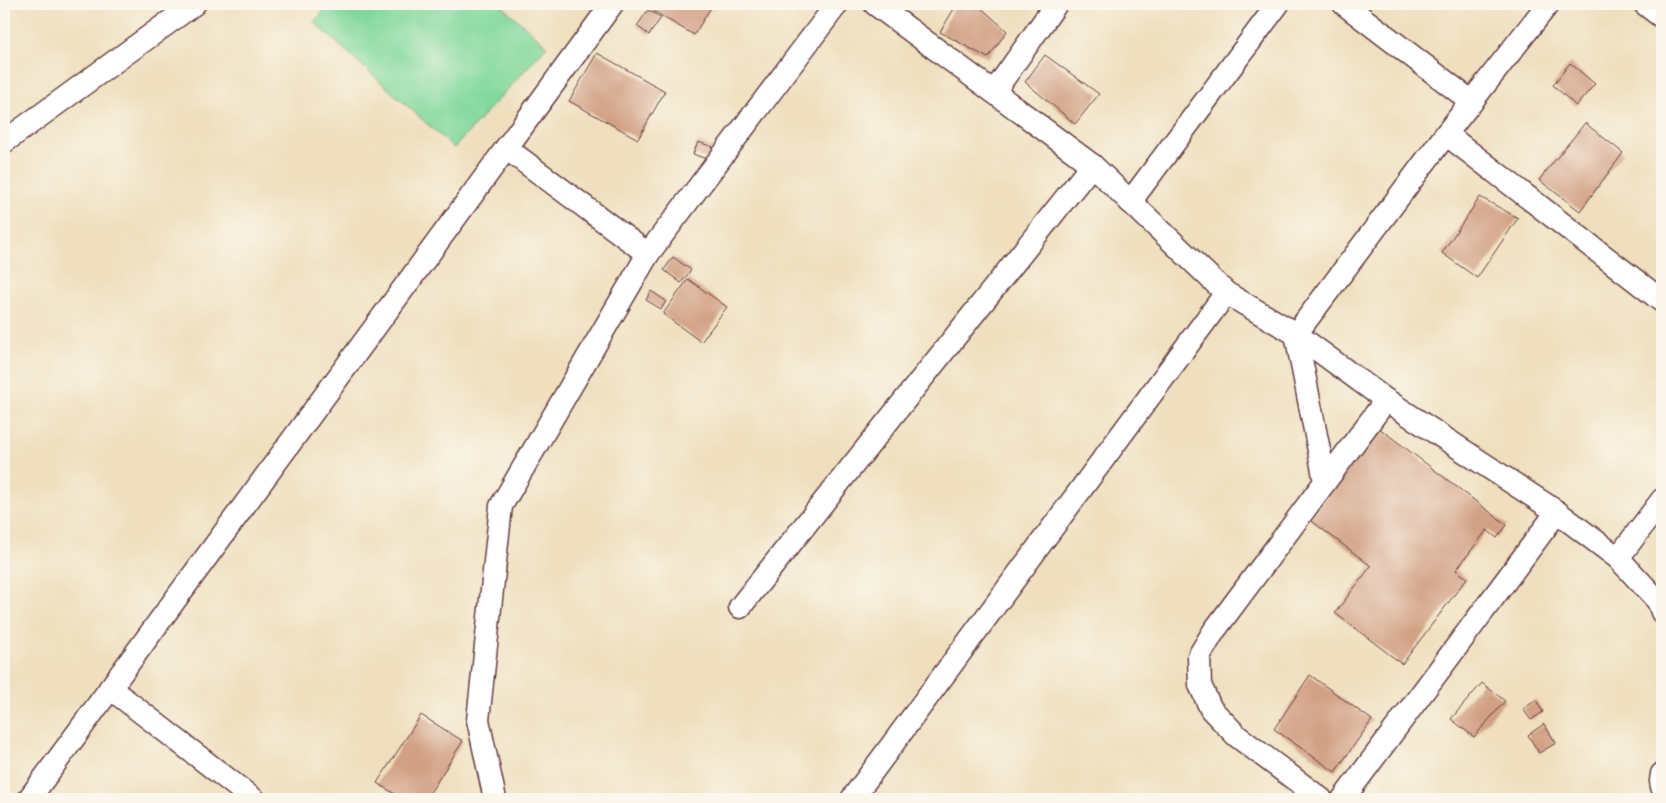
<svg xmlns="http://www.w3.org/2000/svg" width="1666" height="803" font-family="'IM FELL English',serif">
  <style>
    .green { fill: #81d89c; stroke: #667c64 }
    .building { fill: #d2a185 }
    .lines { fill: none; stroke-linecap: round; stroke-linejoin: round }
    .street-casing { stroke: #633c41; stroke-width: 25 }
    .street { stroke: #fff; stroke-width: 22 }
  </style>
  <rect width="100%" height="100%" fill="#fbf7ec"/>
  <filter id="ink" filterUnits="userSpaceOnUse"><feTurbulence type="fractalNoise" baseFrequency=".02" numOctaves="2"/><feDisplacementMap in="SourceGraphic" scale="10" xChannelSelector="R" yChannelSelector="G"/><feConvolveMatrix kernelMatrix="1 2 1 2 8 2 1 2 1" color-interpolation-filters="sRGB"/></filter>
  <filter id="wash" filterUnits="userSpaceOnUse"><feTurbulence type="fractalNoise" baseFrequency=".0096" numOctaves="4" result="noise"/><feDisplacementMap in="SourceGraphic" scale="20" xChannelSelector="R" yChannelSelector="G"/><feGaussianBlur stdDeviation="1.12" result="paint"/><feColorMatrix in="noise" values="0 0 0 0 0 0 0 0 0 0 0 0 0 0 0 0 0 1.4 0 .05"/><feComposite in="paint" operator="in"/></filter>
  <g filter="url(#wash)">
    <rect width="100%" height="100%" fill="#efdfbe"/>
    <!-- green -->
    <path class="green" d="M331 4H500L547 46 454 148 314 22Z"/>
    <g id="blocks">
      <!-- building -->
      <g class="building">
        <path d="M657 4H713L694 35 653 11Z"/>
        <path d="M957 4H977L1007 31 988 58 940 32Z"/>
        <path d="M648 10 661 18 649 35 637 26Z"/>
        <path d="M597 53 665 91 638 139 569 101Z"/>
        <path d="M1045 55 1099 94 1075 124 1025 82Z"/>
        <path d="M1570 63 1595 84 1576 106 1553 85Z"/>
        <path d="M1585 123 1623 153 1580 211 1539 180Z"/>
        <path d="M698 142 713 147 709 160 693 154Z"/>
        <path d="M1480 197 1518 218 1477 278 1442 253Z"/>
        <path d="M673 257 691 270 681 283 664 270Z"/>
        <path d="M688 279 727 307 701 342 663 314Z"/>
        <path d="M651 291 666 301 661 309 646 300Z"/>
        <path d="M1379 428 1507 525 1497 538 1487 530 1456 570 1467 578 1402 664 1335 613 1371 566 1309 519Z"/>
        <path d="M1310 675 1372 720 1335 772 1274 729Z"/>
        <path d="M1482 683 1505 701 1474 737 1451 719Z"/>
        <path d="M1536 700 1543 712 1531 720 1523 709Z"/>
        <path d="M421 715 463 741 426 799H403L377 783Z"/>
        <path d="M1544 724 1556 743 1539 753 1528 735Z"/>
      </g>
    </g>
  </g>
  <g filter="url(#ink)">
    <use href="#blocks" fill-opacity="0" stroke="#633c41" stroke-width="1"/>
    <g class="lines">
      <defs>
        <g id="street">
          <path d="M875 4 1092 165 1226 293 1296 334 1386 400 1557 512 1618 558 1658 601 1662 612"/>
          <path d="M1344 4 1472 102"/>
          <path d="M1645 4 1662 17"/>
          <path d="M994 92 1056 4"/>
          <path d="M1446 134 1662 301"/>
          <path d="M4 142 194 4"/>
          <path d="M506 148 648 254"/>
          <path d="M1130 202 1278 4"/>
          <path d="M1325 481 1296 334 1446 134 1548 4"/>
          <path d="M1618 558 1662 500"/>
          <path d="M740 607 1092 165"/>
          <path d="M110 688 253 799"/>
          <path d="M1662 774 1661 781 1662 787"/>
          <path d="M29 799 612 4"/>
          <path d="M495 799 478 720 501 506 648 254 837 4"/>
          <path d="M852 799 1226 293"/>
          <path d="M1321 799 1237 736 1211 709 1200 685 1199 656 1214 631 1386 400"/>
          <path d="M1343 799 1557 512"/>
        </g>
      </defs>
      <!-- street casing -->
      <use href="#street" class="street-casing"/>
      <!-- street -->
      <use href="#street" class="street"/>
    </g>
  </g>
  <!-- margin -->
  <rect width="1666" height="803" fill="none" stroke="#fbf7ec" stroke-width="20"/>
</svg>
